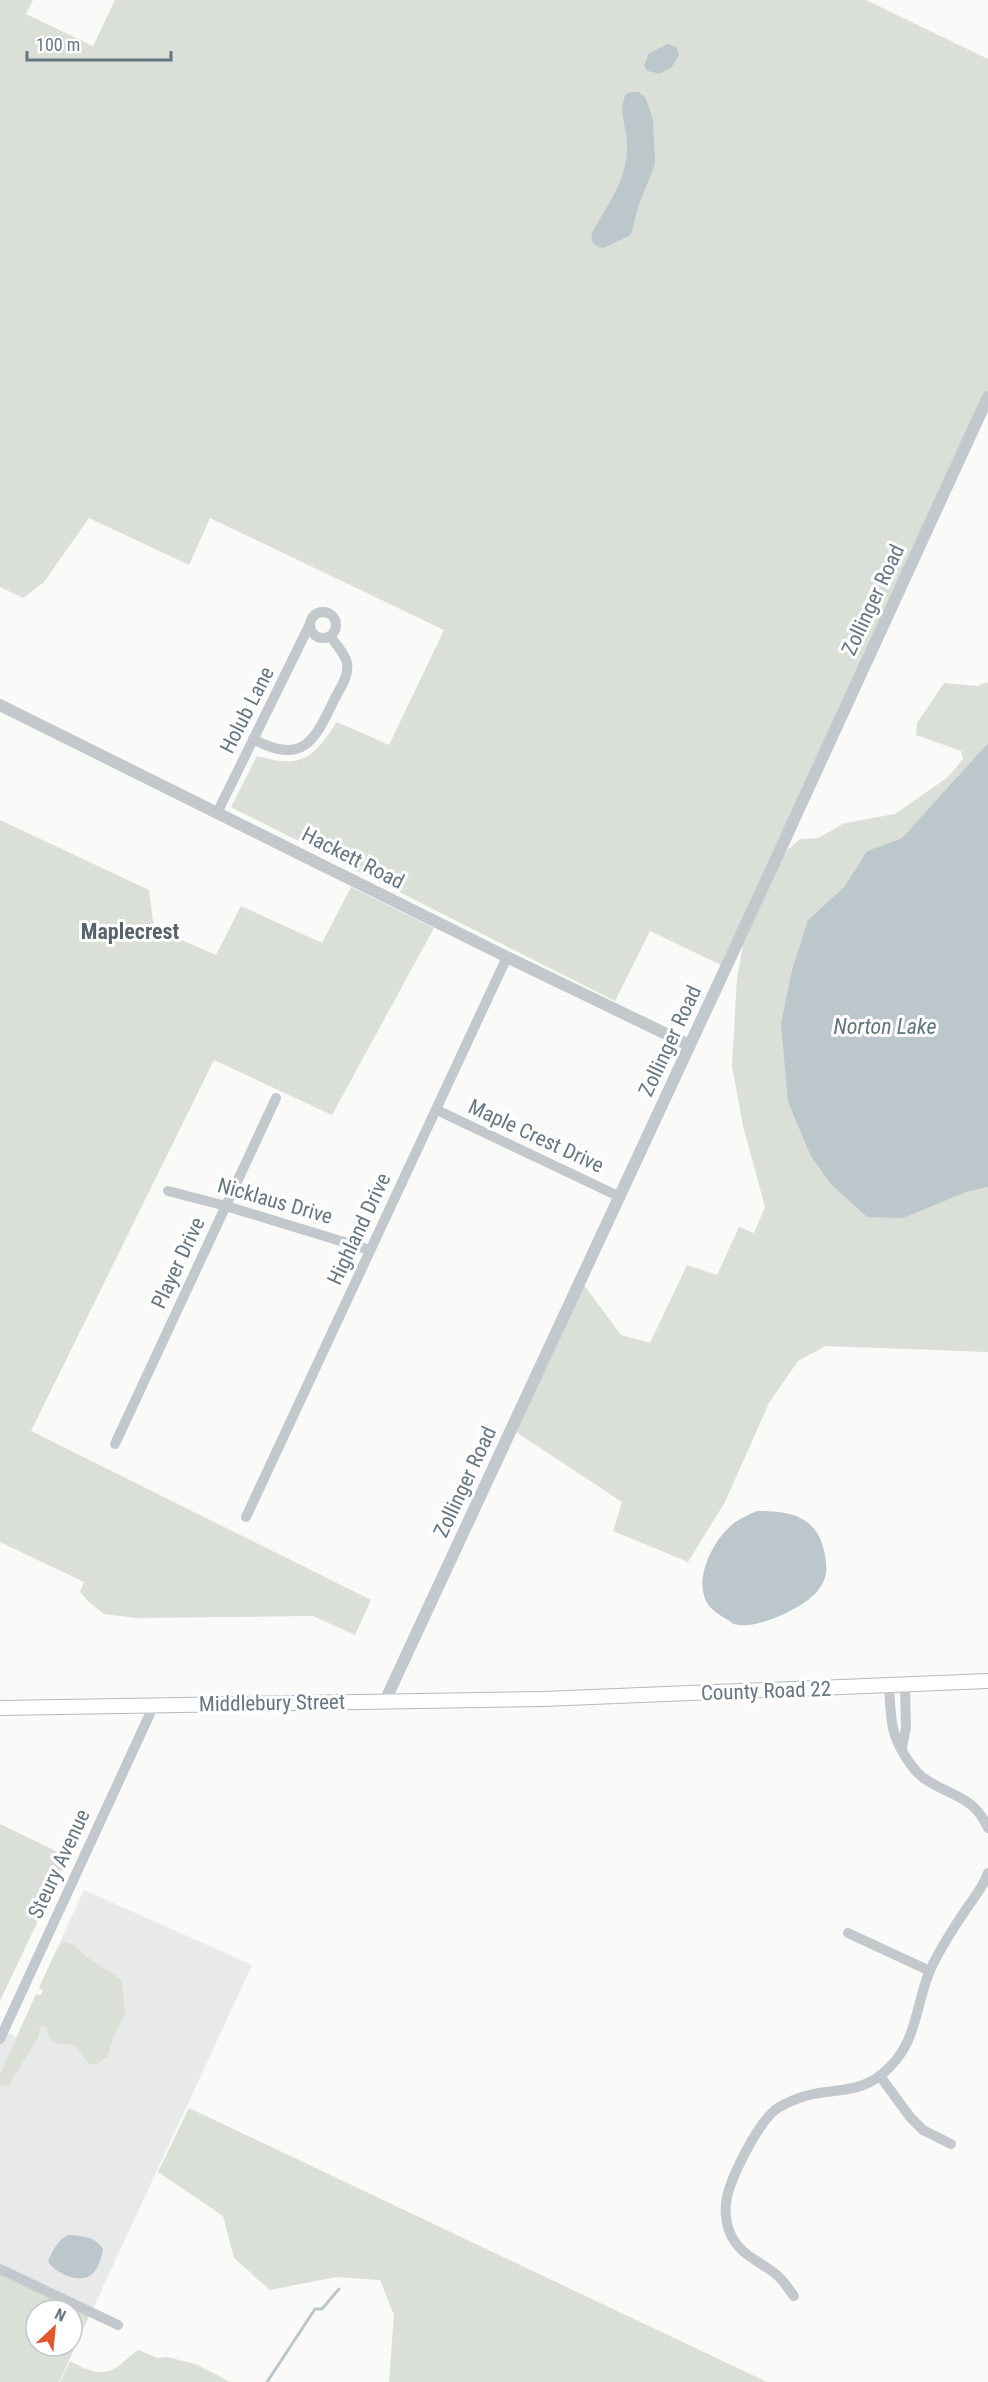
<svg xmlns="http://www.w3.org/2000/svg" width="988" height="2382" font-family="'Roboto Condensed',sans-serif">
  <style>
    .built { fill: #e8e9e9; fill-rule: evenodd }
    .green { fill: #dadfd7; fill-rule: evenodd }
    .water { fill: #bbc7cb }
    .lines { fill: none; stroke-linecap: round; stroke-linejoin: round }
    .stream { stroke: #bbc7cb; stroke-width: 3 }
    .secondary-casing { stroke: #b3babf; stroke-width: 16 }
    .minor { stroke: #c3c8cc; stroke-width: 10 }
    .tertiary { stroke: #c3c8cc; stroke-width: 12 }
    .secondary { stroke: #fff; stroke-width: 14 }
    .labels { text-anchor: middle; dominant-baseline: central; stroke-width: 6; stroke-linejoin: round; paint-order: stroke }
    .street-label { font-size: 21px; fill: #657683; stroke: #fff }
    .neighbourhood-label { font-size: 22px; font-weight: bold; fill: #57646e; stroke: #fff }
    .water-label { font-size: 22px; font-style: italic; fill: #60757c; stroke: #fff }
  </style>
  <rect width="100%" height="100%" fill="#fafaf8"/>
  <!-- built -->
  <path class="built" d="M84 1890 252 1965 59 2382H0V2029L16 2037 36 1995 41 1997 43 1990 39 1988ZM36 2310H72V2346H36Z"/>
  <!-- green -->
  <g class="green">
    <path d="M0 0H33L26 14 93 46 115 0H866L988 59V397L721 965 650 931 615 1001 231 807 257 756C302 769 312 759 337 722L389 745 444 630 210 518 189 565 89 518 44 582 23 598 0 587Z"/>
    <path d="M988 682V743L902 838 867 851 844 887 808 920 966 1192 988 1187V1352L826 1346 798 1361 769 1403 725 1502 688 1562 613 1531 622 1502 516 1432 584 1285 621 1335 650 1343 687 1265 717 1275 739 1227 754 1233 765 1207 743 1126 732 1066 737 978 743 945 785 852 800 839 818 838 845 823 895 814 948 777 963 759 961 751 916 735 917 723 944 683 977 686Z"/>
    <path d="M0 820 149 890 154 928 216 955 241 906 322 943 351 887 434 928 332 1115 214 1060 31 1431 371 1600 355 1635 313 1616 136 1618 104 1614 90 1603 80 1592 84 1582 0 1542Z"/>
    <path d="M0 1824 68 1857 0 2001Z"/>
    <path d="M63 1942 75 1945C83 1959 108 1968 122 1981L125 2015 115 2033 107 2057 95 2065 88 2063 74 2045 57 2043 49 2039 47 2028 44 2026 40 2027 38 2038 8 2086 0 2085V2075L36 1994 41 1995 43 1990 39 1988 56 1951Z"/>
    <path d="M189 2108 767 2382H389L394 2315 380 2280 336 2277 270 2290 234 2258 223 2216 158 2172Z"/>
    <path d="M0 2272 89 2315 59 2382H0ZM36 2310H72V2346H36Z"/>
    <path d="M139 2350 157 2358 168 2357 198 2365 230 2382H60L70 2361C85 2369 103 2379 120 2365 126 2360 131 2354 139 2350Z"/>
  </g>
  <!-- water -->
  <g class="water">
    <path d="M668 44 677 48 679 55 672 67 659 74 648 71 644 66 649 53Z"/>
    <path d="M631 92H638L645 97 649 107 653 120 655 164 638 207 632 232 629 236 603 248C595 246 590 242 592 233 607 206 627 180 627 148 628 130 617 110 626 94Z"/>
    <path d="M988 743V1187L966 1192 903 1218 867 1217 830 1183 811 1156 788 1102 781 1024 792 970 808 920 844 887 867 851 902 838Z"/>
    <path d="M757 1511C791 1511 818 1516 825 1555 827 1568 828 1577 819 1589 807 1607 755 1631 734 1624 731 1623 729 1620 726 1619 721 1616 715 1612 711 1608 689 1584 714 1536 737 1521 743 1517 750 1514 757 1511Z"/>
    <path d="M68 2235C82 2236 95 2236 103 2249 102 2256 99 2266 94 2272 83 2286 55 2274 48 2261 53 2250 57 2241 68 2235Z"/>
  </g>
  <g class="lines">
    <!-- stream -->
    <path class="stream" d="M267 2382 315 2309H322L339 2289"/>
    <defs>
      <path id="secondary" d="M0 1708 543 1699 988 1681"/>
    </defs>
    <!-- secondary casing -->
    <use href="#secondary" class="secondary-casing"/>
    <!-- minor -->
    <g class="minor">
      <circle cx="323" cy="625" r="13"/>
      <path d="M253 739C304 766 315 740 335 698 341 687 349 676 347 663 345 654 336 644 330 636"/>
      <path d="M217 813 310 624"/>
      <path d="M437 1110 618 1196"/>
      <path d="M168 1191 226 1206 370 1250"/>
      <path d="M115 1444 276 1098"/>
      <path d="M246 1517 507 957"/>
      <path d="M889 1686C890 1699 890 1714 893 1728 896 1744 913 1773 928 1781 954 1797 974 1797 988 1828"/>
      <path d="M902 1747 906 1728 905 1685"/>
      <path d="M848 1933 930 1971"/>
      <path d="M0 2039 154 1705"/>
      <path d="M880 2076 910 2117 923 2130 951 2144"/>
      <path d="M0 2269 118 2325"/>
      <path d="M794 2296C789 2290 785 2283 780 2278 764 2262 743 2258 732 2237 726 2226 724 2210 727 2197 732 2175 757 2125 775 2110 782 2105 791 2101 799 2098 828 2087 854 2096 881 2075 918 2046 914 2009 930 1970 940 1949 954 1927 967 1908 975 1896 984 1886 988 1873"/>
    </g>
    <!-- tertiary -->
    <g class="tertiary">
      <path d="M0 705 507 957 689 1045"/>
      <path d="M385 1701 747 922 988 397"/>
    </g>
    <!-- secondary -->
    <use href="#secondary" class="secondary"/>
  </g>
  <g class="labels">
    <!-- street labels -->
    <g class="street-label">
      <text transform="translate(873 600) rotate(-65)">Zollinger Road</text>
      <text transform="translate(247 710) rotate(-63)">Holub Lane</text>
      <text transform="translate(353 858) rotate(27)">Hackett Road</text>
      <text transform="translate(670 1041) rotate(-65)">Zollinger Road</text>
      <text transform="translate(536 1136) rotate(25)">Maple Crest Drive</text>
      <text transform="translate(275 1201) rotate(16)">Nicklaus Drive</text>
      <text transform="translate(359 1229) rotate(-65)">Highland Drive</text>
      <text transform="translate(178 1263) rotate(-65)">Player Drive</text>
      <text transform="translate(465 1482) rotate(-65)">Zollinger Road</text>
      <text transform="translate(766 1691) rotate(-2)">County Road 22</text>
      <text transform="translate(272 1703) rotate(-1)">Middlebury Street</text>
      <text transform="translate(59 1864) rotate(-65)">Steury Avenue</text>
    </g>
    <!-- neighbourhood labels -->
    <g class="neighbourhood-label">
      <text x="130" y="931">Maplecrest</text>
    </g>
    <!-- water labels -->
    <g class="water-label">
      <text x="885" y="1026">Norton Lake</text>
    </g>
  </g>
  <!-- north arrow -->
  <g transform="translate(54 2328) rotate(26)"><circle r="28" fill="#ffffff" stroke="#c1c8cd" stroke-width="1.5"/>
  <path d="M0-4.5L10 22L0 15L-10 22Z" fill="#e4572e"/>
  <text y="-9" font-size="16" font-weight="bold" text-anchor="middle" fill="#657683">N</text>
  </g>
  <!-- scale -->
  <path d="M27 51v9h144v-9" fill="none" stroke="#657683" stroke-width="3"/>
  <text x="36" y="51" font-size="18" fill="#657683" stroke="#ffffff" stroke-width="4.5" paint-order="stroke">100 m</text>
</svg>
